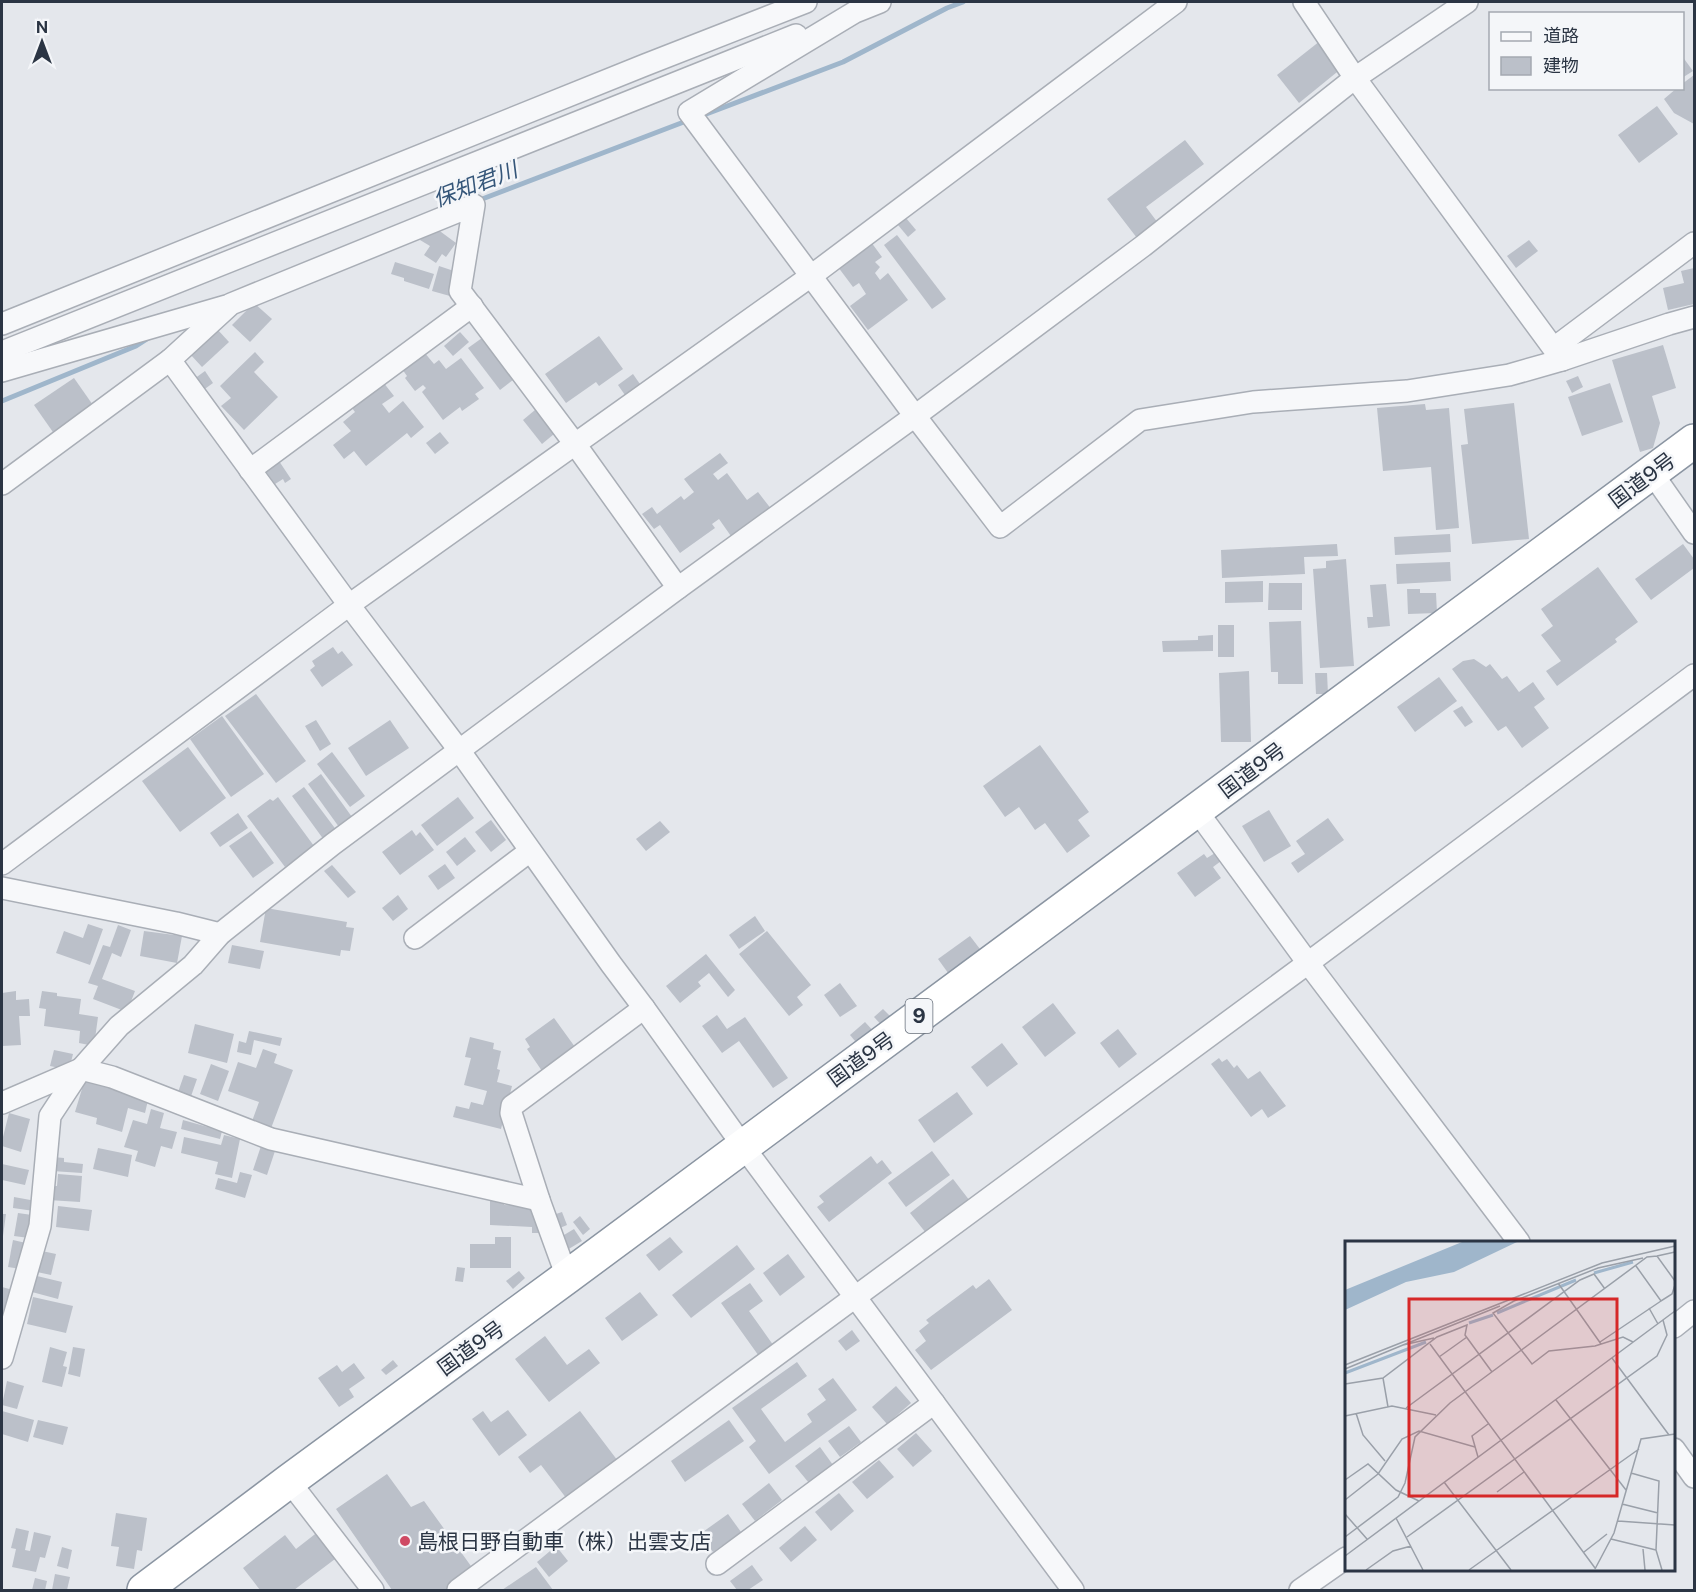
<svg xmlns="http://www.w3.org/2000/svg" width="1696" height="1592" font-family="'Public Sans','Noto Sans JP',sans-serif">
  <style>
    .lines { fill: none; stroke-linecap: round; stroke-linejoin: round }
    .stream { stroke: #9fb6cb; stroke-width: 5 }
    .building { fill: #bbc0c9 }
    .minor-casing { stroke: #a9aeb6; stroke-width: 24 }
    .trunk-casing { stroke: #8b95a2; stroke-width: 36 }
    .minor { stroke: #f7f8fa; stroke-width: 21 }
    .trunk { stroke: #fff; stroke-width: 33 }
    .poi-dot { fill: #cf4a64; stroke: #f4f6f9; stroke-width: 2 }
    .labels { text-anchor: middle; dominant-baseline: central; stroke-width: 5; stroke-linejoin: round; paint-order: stroke }
    .shield { fill: #f4f6f9; stroke: #676f7a; stroke-width: 1.5 }
    .shield-label { font-size: 20px; font-weight: bold; fill: #2b3544 }
    .street-label { font-size: 21px; fill: #2b3544; stroke: #f4f6f9 }
    .poi-label { font-size: 21px; fill: #2b3544; stroke: #f4f6f9; text-anchor: start }
    .water-label { font-size: 22px; font-style: italic; fill: #355679; stroke: #f4f6f9 }
    .inset-river { fill: none; stroke: #9fb6cb; stroke-width: 3 }
    .inset-road { fill: none; stroke: #9aa0a9; stroke-width: 1.5 }
    .view { fill: #d62828; fill-opacity: 0.15; stroke: #d62828; stroke-width: 3 }
    .inset-edge { fill: none; stroke: #2b3544; stroke-width: 3 }
  </style>
  <rect width="100%" height="100%" fill="#e4e7ec"/>
  <g class="lines">
    <!-- stream -->
    <g class="stream">
      <path d="M701 116 843 62 947 8 963 2"/>
      <path d="M477 201 689 120"/>
      <path d="M2 401 136 346 150 337"/>
    </g>
  </g>
  <!-- building -->
  <g class="building">
    <path d="M1320 41 1342 68 1299 103 1277 75Z"/>
    <path d="M1682 56 1693 71 1682 78Z"/>
    <path d="M1694 75V124L1674 113 1664 99 1677 88H1682V84Z"/>
    <path d="M1657 106 1678 134 1639 163 1618 135Z"/>
    <path d="M1185 140 1204 164 1146 207 1158 223 1137 238 1107 199Z"/>
    <path d="M906 218 916 230 908 237 898 225Z"/>
    <path d="M437 229 456 243 446 257 442 254 436 263 424 255 430 246 420 240 427 230 433 234Z"/>
    <path d="M897 235 946 299 932 309 884 245Z"/>
    <path d="M1529 240 1538 251 1516 268 1507 256Z"/>
    <path d="M871 242 882 257 875 262 880 267 875 273 880 280 888 273 908 300 868 330 850 306 866 294 859 283 853 287 838 267Z"/>
    <path d="M395 262 434 274 429 289 404 281V278L391 274Z"/>
    <path d="M439 266 457 272 450 296 432 291Z"/>
    <path d="M1694 268V304L1668 310 1663 288 1684 283 1681 271Z"/>
    <path d="M254 303 272 319 250 342 232 325Z"/>
    <path d="M217 329 229 342 202 367 190 354Z"/>
    <path d="M460 332 469 342 453 356 444 346Z"/>
    <path d="M599 336 623 369 599 386 596 382 566 403 545 374Z"/>
    <path d="M482 338 513 380 500 390 468 348Z"/>
    <path d="M1663 345 1676 388 1652 396 1660 423 1653 448 1640 452 1612 360Z"/>
    <path d="M255 352 264 362 254 372 278 397 244 430 221 406 231 398 220 386Z"/>
    <path d="M424 352 434 364 439 360 446 369 461 358 484 388 475 394 479 399 462 411 460 407 443 420 422 392 426 388 423 385 415 391 405 378 407 376 402 369Z"/>
    <path d="M205 371 213 383 202 391 194 379Z"/>
    <path d="M633 374 642 387 627 398 618 385Z"/>
    <path d="M1578 376 1583 387 1572 393 1566 381Z"/>
    <path d="M74 378 95 408 55 435 34 405Z"/>
    <path d="M383 382 394 396 382 404 389 413 403 401 424 427 411 438 407 433 366 466 354 451 344 459 333 445 351 431 343 422 355 412 352 408Z"/>
    <path d="M1610 383 1623 422 1582 436 1568 397Z"/>
    <path d="M1514 403 1529 539 1472 544 1461 445 1468 444 1464 409Z"/>
    <path d="M1425 404 1426 410 1449 408 1459 528 1436 530 1431 467 1383 471 1377 408Z"/>
    <path d="M535 410 554 434 542 444 523 420Z"/>
    <path d="M440 432 449 443 435 454 426 443Z"/>
    <path d="M720 453 728 463 713 474 718 480 727 473 747 500 758 492 772 510 733 539 719 519 712 524 715 528 680 553 660 525 654 529 642 514 652 507 657 514 681 496 684 500 694 492 684 479Z"/>
    <path d="M279 461 291 479 285 483 283 479 275 484 265 470Z"/>
    <path d="M1450 534 1451 552 1395 555 1394 537Z"/>
    <path d="M1337 544 1338 556 1304 557 1305 574 1222 578 1221 550Z"/>
    <path d="M1683 544 1694 559V568L1651 600 1635 579Z"/>
    <path d="M1346 559 1354 666 1320 668 1313 569 1326 568V561Z"/>
    <path d="M1450 562 1451 581 1397 584 1396 564Z"/>
    <path d="M1598 567 1638 622 1615 639 1617 642 1557 686 1546 671 1561 661 1541 635 1553 626 1541 609Z"/>
    <path d="M1263 581V602L1225 603V582Z"/>
    <path d="M1269 583H1302V610H1268Z"/>
    <path d="M1386 584 1390 626 1368 628 1367 617H1373L1370 585Z"/>
    <path d="M1407 589H1420V593H1436L1437 613 1408 614Z"/>
    <path d="M1301 621 1303 684H1278V672H1271L1269 622Z"/>
    <rect x="1218" y="625" width="16" height="32"/>
    <path d="M1213 635V651L1163 652 1162 641 1198 640V636Z"/>
    <path d="M333 647 338 654 342 651 353 665 322 687 310 670 315 666 312 661Z"/>
    <path d="M1474 659 1486 667 1490 664 1502 679 1507 676 1519 692 1533 682 1545 699 1534 707 1549 728 1522 748 1506 726 1498 731 1452 669 1463 661Z"/>
    <path d="M1249 671 1251 742H1221L1219 673Z"/>
    <path d="M1315 673H1327L1328 694H1316Z"/>
    <path d="M1439 677 1457 701 1415 732 1397 707Z"/>
    <path d="M256 694 306 761 276 783 225 716Z"/>
    <path d="M1462 706 1473 722 1465 727 1453 711Z"/>
    <path d="M222 716 264 774 231 797 190 739Z"/>
    <path d="M316 720 331 744 320 751 305 726Z"/>
    <path d="M390 720 409 748 366 776 348 748Z"/>
    <path d="M1040 745 1089 812 1078 820 1090 836 1067 853 1045 823 1035 830 1019 807 1005 817 983 786Z"/>
    <path d="M188 747 226 798 180 832 142 781Z"/>
    <path d="M332 752 365 796 350 807 317 764Z"/>
    <path d="M321 774 352 817 339 827 308 784Z"/>
    <path d="M304 787 337 831 324 840 292 796Z"/>
    <path d="M278 797 314 846 285 867 247 816 270 799 273 801Z"/>
    <path d="M458 797 474 818 437 846 421 825Z"/>
    <path d="M1269 810 1291 846 1264 862 1242 826Z"/>
    <path d="M238 813 248 828 220 847 210 833Z"/>
    <path d="M1328 818 1344 840 1298 873 1291 863 1305 854 1296 841Z"/>
    <path d="M491 820 506 840 491 852 475 832Z"/>
    <path d="M660 821 670 832 646 851 636 839Z"/>
    <path d="M412 830 416 836 420 832 434 850 400 875 382 852Z"/>
    <path d="M251 831 274 863 253 878 229 846Z"/>
    <path d="M465 837 476 851 457 866 446 852Z"/>
    <path d="M1215 853 1221 861 1213 867 1221 878 1195 897 1177 873 1204 854 1207 858Z"/>
    <path d="M445 864 455 878 438 890 428 876Z"/>
    <path d="M332 865 356 892 348 898 324 871Z"/>
    <path d="M398 895 408 909 393 921 382 908Z"/>
    <path d="M266 908 347 922 346 927 354 928 350 951 341 950 340 956 260 942Z"/>
    <path d="M755 916 765 931 739 949 729 935Z"/>
    <path d="M88 924 103 929 90 965 56 953 64 931 83 938Z"/>
    <path d="M118 925 131 930 121 957 112 953 102 979 135 991 127 1012 93 999 98 986 88 983 103 945 110 947Z"/>
    <path d="M144 931 182 936 177 963 140 956Z"/>
    <path d="M767 931 811 985 797 997 803 1005 789 1016 739 954Z"/>
    <path d="M970 936 983 953 951 977 938 959Z"/>
    <path d="M232 945 264 951 260 969 228 963Z"/>
    <path d="M706 954 735 990 728 997 709 973 698 982 701 986 680 1003 666 986Z"/>
    <path d="M840 983 857 1006 840 1017 824 995Z"/>
    <path d="M16 991V1000L29 999 30 1016H19L21 1045 2 1046V993Z"/>
    <path d="M42 991 57 993V996L81 999 79 1014 98 1017 94 1046 79 1043 80 1031 44 1026 46 1009 39 1008Z"/>
    <path d="M1053 1003 1076 1033 1045 1057 1022 1027Z"/>
    <path d="M883 1009 895 1021 886 1030 874 1017Z"/>
    <path d="M717 1015 727 1029 745 1017 788 1078 773 1088 739 1041 722 1053 702 1026Z"/>
    <path d="M554 1018 575 1047 542 1071 527 1049 530 1047 525 1039Z"/>
    <path d="M865 1022 876 1034 860 1047 850 1035Z"/>
    <path d="M195 1024 234 1034 227 1063 188 1053Z"/>
    <path d="M1118 1029 1137 1054 1119 1068 1100 1043Z"/>
    <path d="M249 1031 282 1038 280 1046 254 1040 251 1055 237 1052 239 1041 246 1043Z"/>
    <path d="M470 1037 494 1043 493 1049 501 1051 497 1069 500 1070 497 1082 512 1086 501 1129 453 1117 456 1106 469 1109 471 1102 483 1105 487 1091 464 1085 471 1058 465 1057Z"/>
    <path d="M1002 1043 1018 1064 987 1087 971 1067Z"/>
    <path d="M263 1049 277 1054 274 1063 293 1070 270 1131 251 1124 259 1102 228 1091 238 1062 256 1068Z"/>
    <path d="M54 1050 73 1054 69 1070 50 1066Z"/>
    <path d="M1219 1058 1222 1062 1227 1059 1234 1068 1237 1065 1248 1079 1260 1071 1286 1106 1268 1118 1262 1109 1251 1117 1211 1064Z"/>
    <path d="M211 1064 229 1071 218 1101 200 1094Z"/>
    <path d="M184 1075 197 1079 189 1102 176 1098Z"/>
    <path d="M85 1079 149 1096 145 1113 128 1108 122 1132 96 1124 97 1118 75 1112Z"/>
    <path d="M957 1092 973 1114 934 1143 918 1120Z"/>
    <path d="M151 1109 164 1113 160 1128 177 1132 172 1149 161 1146 155 1167 135 1161 138 1151 124 1147 133 1120 147 1124Z"/>
    <path d="M9 1113 30 1119 21 1152 2 1146V1141Z"/>
    <path d="M183 1120 222 1131 220 1139 181 1129Z"/>
    <path d="M224 1135 240 1139 232 1178 215 1174 218 1162 181 1153 184 1137 221 1145Z"/>
    <path d="M261 1146 275 1151 267 1175 253 1170Z"/>
    <path d="M98 1148 132 1155 128 1177 93 1169Z"/>
    <path d="M932 1151 950 1175 906 1207 888 1183Z"/>
    <path d="M871 1156 877 1164 882 1160 892 1173 829 1222 817 1207 824 1202 819 1196Z"/>
    <path d="M53 1157 64 1158V1162L83 1164 82 1173 52 1171Z"/>
    <path d="M2 1164 29 1170 25 1185 2 1180Z"/>
    <path d="M240 1172 252 1175 245 1198 215 1189 218 1178 237 1183Z"/>
    <path d="M58 1174 82 1176 80 1202 48 1200 49 1186H57Z"/>
    <path d="M953 1179 973 1205 930 1238 910 1213Z"/>
    <path d="M14 1197 36 1201 34 1211 13 1208Z"/>
    <path d="M490 1197H504V1205L539 1206 543 1233H532V1227L490 1225Z"/>
    <path d="M58 1206 92 1210 89 1231 56 1227Z"/>
    <path d="M562 1212 567 1225 555 1230 550 1216Z"/>
    <path d="M18 1213 32 1215 29 1238 14 1236Z"/>
    <path d="M2 1214H6L3 1236H2Z"/>
    <path d="M580 1216 590 1229 583 1235 573 1222Z"/>
    <path d="M574 1229 582 1241 567 1250 559 1238Z"/>
    <path d="M495 1237H511V1268H470V1244H495Z"/>
    <path d="M670 1237 683 1252 659 1271 646 1255Z"/>
    <path d="M13 1240 26 1243 21 1269 8 1267Z"/>
    <path d="M737 1245 755 1269 691 1318 672 1295Z"/>
    <path d="M42 1251 56 1254 51 1275 37 1272Z"/>
    <path d="M788 1254 805 1277 780 1296 763 1273Z"/>
    <path d="M457 1267 465 1268 463 1282 455 1281Z"/>
    <path d="M519 1271 525 1278 513 1289 506 1281Z"/>
    <path d="M37 1276 62 1282 58 1299 32 1292Z"/>
    <path d="M989 1279 1012 1310 931 1370 915 1350 926 1341 919 1331 929 1323 926 1320 973 1285 976 1289Z"/>
    <path d="M750 1283 763 1301 749 1311 776 1349 761 1359 721 1303Z"/>
    <path d="M2 1287 13 1290 2 1341Z"/>
    <path d="M640 1292 658 1315 622 1341 605 1318Z"/>
    <path d="M33 1297 73 1306 66 1333 27 1324Z"/>
    <path d="M852 1330 860 1341 846 1351 838 1341Z"/>
    <path d="M545 1336 567 1365 589 1349 600 1363 549 1402 515 1359Z"/>
    <path d="M50 1347 67 1352 63 1366 67 1367 62 1387 42 1382Z"/>
    <path d="M73 1347 85 1349 80 1377 68 1374Z"/>
    <path d="M393 1360 398 1366 386 1375 381 1370Z"/>
    <path d="M797 1362 807 1376 761 1409 785 1442 812 1422 807 1414 826 1400 818 1389 833 1378 857 1410 769 1474 749 1447 756 1441 732 1408Z"/>
    <path d="M354 1363 365 1378 349 1389 354 1397 339 1407 318 1378 337 1365 342 1372Z"/>
    <path d="M7 1381 24 1386 17 1409 2 1405Z"/>
    <path d="M896 1386 911 1403 887 1424 872 1407Z"/>
    <path d="M508 1410 527 1435 499 1456 472 1419 483 1411 491 1422Z"/>
    <path d="M2 1411 34 1420 28 1442 2 1434Z"/>
    <path d="M580 1411 624 1469 573 1507 541 1465 530 1473 518 1457Z"/>
    <path d="M38 1420 68 1427 63 1445 33 1437Z"/>
    <path d="M729 1420 744 1441 685 1482 671 1461Z"/>
    <path d="M849 1426 861 1442 840 1457 828 1441Z"/>
    <path d="M916 1433 932 1451 913 1467 897 1449Z"/>
    <path d="M820 1447 833 1465 809 1483 795 1466Z"/>
    <path d="M879 1460 894 1477 867 1499 852 1482Z"/>
    <path d="M387 1474 411 1507 424 1501 476 1573 451 1590H392L336 1509Z"/>
    <path d="M769 1483 782 1500 755 1521 742 1504Z"/>
    <path d="M839 1493 854 1511 831 1531 815 1512Z"/>
    <path d="M116 1513 147 1518 142 1551 137 1550 134 1569 116 1566 119 1547 111 1546Z"/>
    <path d="M728 1514 741 1532 713 1552 700 1534Z"/>
    <path d="M805 1526 817 1540 791 1562 779 1548Z"/>
    <path d="M16 1528 29 1531 25 1550 30 1551 34 1532 51 1536 45 1558 40 1557 36 1572 12 1567 16 1549 11 1548Z"/>
    <path d="M319 1531 339 1556 294 1590H260L243 1568 285 1535 296 1549Z"/>
    <path d="M556 1546 568 1561 549 1577 537 1562Z"/>
    <path d="M62 1547 72 1550 68 1569 57 1566Z"/>
    <path d="M752 1565 763 1580 748 1590H737L730 1581Z"/>
    <path d="M536 1567 553 1590H502Z"/>
    <path d="M55 1574 70 1577 67 1590H52Z"/>
    <path d="M35 1578 47 1581 45 1590H32Z"/>
  </g>
  <g class="lines">
    <defs>
      <g id="minor">
        <path d="M880 2 855 12 689 112 915 416 1000 527 1140 420 1253 402 1407 391 1509 375 1562 360 1669 324 1694 317"/>
        <path d="M1304 2 1355 78 1562 360"/>
        <path d="M2 324 645 65 806 2"/>
        <path d="M1554 348 1694 243"/>
        <path d="M2 352 796 35"/>
        <path d="M170 360 349 605 459 750 611 964 644 1008 743 1146 1073 1590"/>
        <path d="M2 371 226 306"/>
        <path d="M250 470 472 306"/>
        <path d="M1652 473 1694 533"/>
        <path d="M2 484 170 360 231 304 474 205 460 291 575 444 678 588"/>
        <path d="M1197 811 1308 963 1519 1242"/>
        <path d="M2 864 349 605 811 276 1176 2"/>
        <path d="M2 888 176 923 220 934"/>
        <path d="M415 938 530 851"/>
        <path d="M2 1103 81 1069 112 1077 271 1139 539 1200"/>
        <path d="M567 1277 539 1200 511 1113 512 1106 644 1008"/>
        <path d="M1674 1327 1694 1311"/>
        <path d="M2 1358 40 1226 50 1116 81 1069 119 1026 193 965 220 934 333 844 678 588 915 416 1143 246 1355 78 1467 2"/>
        <path d="M1674 1449 1694 1477"/>
        <path d="M289 1481 373 1590"/>
        <path d="M717 1564 934 1403"/>
        <path d="M458 1590 1308 963 1694 675"/>
        <path d="M1300 1590 1346 1558"/>
      </g>
      <path id="trunk" d="M144 1590 289 1481 567 1277 1694 441"/>
    </defs>
    <!-- minor casing -->
    <use href="#minor" class="minor-casing"/>
    <!-- trunk casing -->
    <use href="#trunk" class="trunk-casing"/>
    <!-- minor -->
    <use href="#minor" class="minor"/>
    <!-- trunk -->
    <use href="#trunk" class="trunk"/>
  </g>
  <!-- markers -->
  <circle class="poi-dot" cx="405" cy="1541" r="6"/>
  <g class="labels">
    <!-- shield labels -->
    <rect class="shield" x="905.5" y="999" width="27" height="34" rx="4.5"/>
    <g class="shield-label">
      <text x="919" y="1016">9</text>
    </g>
    <!-- street labels -->
    <g class="street-label">
      <text transform="translate(1642 480) rotate(-37)">国道9号</text>
      <text transform="translate(1252 770) rotate(-37)">国道9号</text>
      <text transform="translate(861 1059) rotate(-36)">国道9号</text>
      <text transform="translate(471 1348) rotate(-36)">国道9号</text>
    </g>
    <!-- poi labels -->
    <g class="poi-label">
      <text x="417" y="1541">島根日野自動車（株）出雲支店</text>
    </g>
    <!-- water labels -->
    <g class="water-label">
      <text transform="translate(475 184) rotate(-21)">保知君川</text>
    </g>
  </g>
  <!-- overview -->
  <g transform="translate(1345 1241)">
    <rect width="330" height="330" fill="#e4e7ec"/>
    <path d="M117 1H172L109 31 61 41 0 69V49Z" fill="#9fb6cb"/>
    <path class="inset-river" d="M249 32 288 21M152 72 231 39M124 82 148 74M0 132 81 101"/>
    <path class="inset-road" d="M312 15 330 11M291 25 316 60 327 53 330 44M213 42 256 103M304 67 313 83M89 97 58 104 155 65M255 101 316 60M288 101 278 96 250 105 204 110 187 123 148 72 169 60 253 27 298 17M85 103 250 327M94 116 122 96M267 117 324 194M0 124 257 22 330 5M0 128 58 104M38 137 43 166M0 143 38 137 92 96 122 84 120 94 147 131M211 159 281 249M61 167 235 39 249 33 260 48M11 172 18 194 40 220M0 175 47 165 91 174M133 216 127 195 143 183M286 232 314 240 311 309 317 329M0 239 23 223 51 249 74 260M99 241 166 329M152 251 179 231M0 259 33 233 57 198 74 190 130 206M277 263 313 272M0 273 22 298M51 277 78 329M273 280 330 284M0 296 53 256 60 242 70 196 105 162 302 16 312 15 330 40M62 296 312 115 322 94 318 79M266 298 311 309M298 308 300 329M239 311 262 293M0 315 330 70M250 328 269 292 296 198 330 193M21 329 48 310 66 305M124 329 294 208"/>
    <path class="view" d="M64 58H272V255H64Z"/>
    <rect width="330" height="330" class="inset-edge"/>
  </g>
  <!-- border -->
  <rect width="1696" height="1592" fill="none" stroke="#2b3544" stroke-width="6"/>
  <!-- legend -->
  <rect x="1489" y="12" width="195" height="78" fill="#f4f6f9" stroke="#a4a9b1" stroke-width="1.5"/>
  <rect x="1501" y="32" width="30" height="9" fill="#f7f8fa" stroke="#a4a9b1" stroke-width="1.5"/>
  <text x="1543" y="42" font-size="18" fill="#2b3544">道路</text>
  <rect x="1501" y="57" width="30" height="18" fill="#bbc0c9" stroke="#a4a9b1" stroke-width="1.5"/>
  <text x="1543" y="72" font-size="18" fill="#2b3544">建物</text>
  <!-- north arrow -->
  <g transform="translate(42 42)" stroke="#f4f6f9" stroke-width="4.5" paint-order="stroke">
  <path d="M0-4.5L10 22L0 15L-10 22Z" fill="#2b3544"/>
  <text y="-9" font-size="16" font-weight="bold" text-anchor="middle" fill="#2b3544">N</text>
  </g>
</svg>
